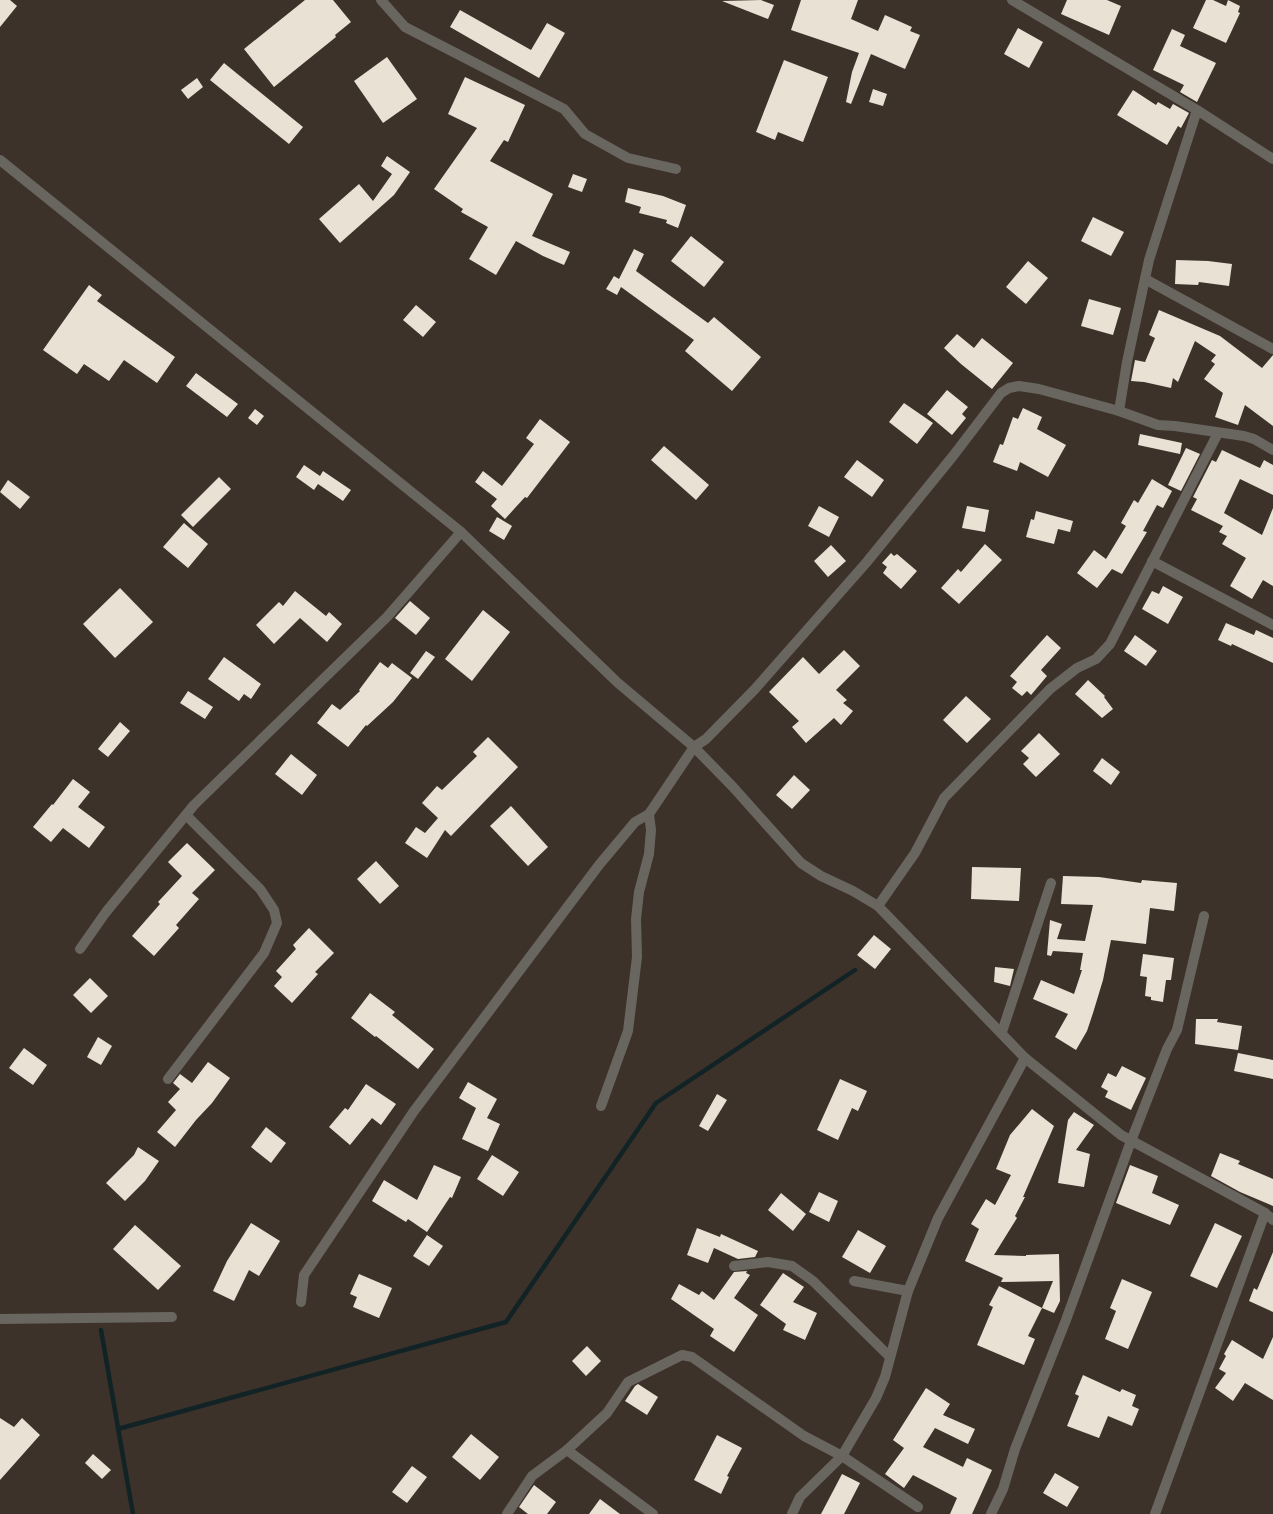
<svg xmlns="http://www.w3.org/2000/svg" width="1273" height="1514" font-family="Literata,serif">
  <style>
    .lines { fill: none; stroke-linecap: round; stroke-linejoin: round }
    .stream { stroke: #122326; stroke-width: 4.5 }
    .building { fill: #e9e1d3 }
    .minor { stroke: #696660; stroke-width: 10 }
  </style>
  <rect width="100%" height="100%" fill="#3c322a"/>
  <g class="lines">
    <!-- stream -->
    <g class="stream">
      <path d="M101 1330 133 1514"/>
      <path d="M118 1429 506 1322 656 1103 855 970"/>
    </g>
  </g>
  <!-- building -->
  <g class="building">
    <path d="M0 0H10L17 6 0 27Z"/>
    <path d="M305 0H333L351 22 335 35 336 37 274 87 244 49Z"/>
    <path d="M761 0 774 5 768 19 722 1Z"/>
    <path d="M801 0H858L851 19 878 31 885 15 912 27 910 31 920 35 905 69 871 54 851 104 846 102 852 72 859 53 791 30Z"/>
    <path d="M1067 0H1107L1121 6 1109 35 1061 14Z"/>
    <path d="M1206 0H1213L1226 6 1228 0 1240 6 1238 12 1240 13 1226 43 1193 28Z"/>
    <path d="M460 10 531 50 547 23 565 33 539 78 450 27Z"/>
    <path d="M1018 28 1043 42 1029 68 1004 54Z"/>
    <path d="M1172 29 1185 35 1180 46 1216 63 1197 102 1180 92 1184 85 1153 70Z"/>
    <path d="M387 57 417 99 383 123 354 81Z"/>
    <path d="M784 60 828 77 803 142 778 132 775 140 756 132Z"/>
    <path d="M224 63 303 127 289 144 210 80Z"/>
    <path d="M465 77 525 105 508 142 504 140 490 161 553 194 532 236 570 252 564 265 543 256 516 241 496 275 469 259 488 227 461 212 463 209 434 189 477 128 448 114Z"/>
    <path d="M197 78 203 87 188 99 181 90Z"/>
    <path d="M873 89 887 94 883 106 869 102Z"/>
    <path d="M1133 90 1156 105 1158 102 1170 109 1173 104 1189 113 1181 128 1178 126 1167 145 1117 115Z"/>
    <path d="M387 156 410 172 394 195 340 243 319 219 359 184 373 201 392 174 381 166Z"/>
    <path d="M573 174 587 179 582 192 568 187Z"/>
    <path d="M628 188 663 196 686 205 678 228 666 223 667 220 639 213 641 207 625 202Z"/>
    <path d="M1093 217 1124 232 1111 256 1081 241Z"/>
    <path d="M691 236 724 262 704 287 671 261Z"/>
    <path d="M634 249 644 254 636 271 708 323 714 317 761 357 732 391 685 351 694 340 621 287 617 295 606 289 614 276 619 279Z"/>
    <path d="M1176 260 1208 261 1232 264 1229 286 1199 282 1198 285 1175 284Z"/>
    <path d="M1028 261 1048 278 1026 304 1006 287Z"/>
    <path d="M89 285 102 295 97 301 175 357 157 383 124 360 109 381 84 364 77 374 43 350Z"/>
    <path d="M1089 299 1121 308 1113 335 1081 326Z"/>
    <path d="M416 305 436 322 423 337 403 320Z"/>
    <path d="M1159 310 1220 336 1262 368 1273 355V426L1245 405 1238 425 1215 417 1223 393 1204 379 1215 364 1211 361 1216 355 1195 341 1178 382 1173 378 1171 388 1144 382 1131 381 1135 360 1145 362 1155 338 1149 335Z"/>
    <path d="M957 334 974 348 982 338 1013 363 992 389 961 364 944 348Z"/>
    <path d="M196 373 238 404 227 417 186 386Z"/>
    <path d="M947 390 968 407 962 414 966 418 952 435 927 414Z"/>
    <path d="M904 403 933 423 917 444 889 422Z"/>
    <path d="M1023 408 1042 417 1037 429 1066 445 1048 477 1020 462 1017 471 993 462 1000 444 1003 445 1013 417 1018 419Z"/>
    <path d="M255 409 264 416 257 425 248 418Z"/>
    <path d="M540 419 570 442 527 498 525 497 505 519 491 506 497 499 475 482 483 471 502 486 534 444 526 438Z"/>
    <path d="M1140 434 1182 443 1180 454 1138 445Z"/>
    <path d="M664 446 709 485 696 500 651 460Z"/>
    <path d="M1186 448 1200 454 1181 491 1168 485Z"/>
    <path d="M1222 450 1260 468 1264 460 1273 465V495L1240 479 1224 513 1262 535 1273 508V586L1263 580 1252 599 1230 586 1246 558 1222 544 1227 536 1219 532 1223 526 1191 510 1197 499 1193 497 1212 460 1216 462Z"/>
    <path d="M857 460 884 480 872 497 844 477Z"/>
    <path d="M304 465 320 476 323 471 351 490 343 501 318 484 314 490 296 477Z"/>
    <path d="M219 477 231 489 193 527 181 515Z"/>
    <path d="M1152 479 1172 491 1163 508 1157 505 1143 531 1147 532 1122 574 1112 569 1097 588 1077 573 1094 550 1106 559 1126 526 1121 523 1134 500 1138 503Z"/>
    <path d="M8 480 30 497 20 509 0 492Z"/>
    <path d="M819 506 839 517 829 537 808 526Z"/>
    <path d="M967 506 989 510 985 532 962 528Z"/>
    <path d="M1036 511 1073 521 1070 532 1058 529 1054 544 1026 537 1031 519 1034 520Z"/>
    <path d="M497 517 512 526 504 540 489 531Z"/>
    <path d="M184 523 208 544 188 568 163 547Z"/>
    <path d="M985 544 1002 560 959 604 941 588 958 569 961 572Z"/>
    <path d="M831 545 846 561 828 577 814 561Z"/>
    <path d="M891 553 894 556 897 554 917 571 901 589 883 573 887 567 882 563Z"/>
    <path d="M1163 586 1183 597 1168 624 1142 609 1152 591 1159 594Z"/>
    <path d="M120 588 153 622 115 658 83 624Z"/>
    <path d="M295 591 326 616 329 612 342 624 327 642 300 618 274 644 256 625 279 602 283 606Z"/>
    <path d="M410 601 430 618 416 635 395 618Z"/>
    <path d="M483 610 510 632 472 681 445 659Z"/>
    <path d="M1226 623 1254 635 1256 630 1273 638V663L1232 644 1231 646 1218 640Z"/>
    <path d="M1047 635 1061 648 1041 670 1047 676 1031 695 1027 691 1022 696 1012 688 1017 682 1010 676Z"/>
    <path d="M1135 635 1157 651 1146 666 1124 651Z"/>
    <path d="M844 650 860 666 836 690 847 700 843 703 853 711 841 725 834 718 806 743 792 727 799 721 769 692 803 657 819 674Z"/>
    <path d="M426 651 435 657 418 679 410 673Z"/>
    <path d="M224 657 261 684 251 699 244 694 239 701 208 679Z"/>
    <path d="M380 662 388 668 392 663 412 678 393 702 367 726 366 725 348 747 317 723 332 704 340 710 360 691 359 690Z"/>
    <path d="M1088 680 1105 696 1104 697 1113 709 1102 718 1075 694Z"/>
    <path d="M188 691 213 707 205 719 180 703Z"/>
    <path d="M966 696 991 719 967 743 943 720Z"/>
    <path d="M120 722 130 731 108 757 98 749Z"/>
    <path d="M1039 733 1060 754 1036 777 1023 764 1029 758 1021 751Z"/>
    <path d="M488 737 518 767 451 836 445 830 427 858 405 843 416 827 425 833 438 818 422 803 437 786 442 790 477 756 473 752Z"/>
    <path d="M291 754 317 775 302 795 275 774Z"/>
    <path d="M1102 758 1120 772 1111 785 1093 771Z"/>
    <path d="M794 775 810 790 792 809 776 795Z"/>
    <path d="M73 779 90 792 78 807 105 827 89 848 63 828 51 842 33 827 52 804 53 805Z"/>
    <path d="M511 806 548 847 528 866 490 826Z"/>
    <path d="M187 843 215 870 192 893 199 899 176 925 179 928 154 956 132 936 160 904 158 902 182 876 168 862Z"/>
    <path d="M376 861 399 886 380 904 357 879Z"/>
    <path d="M972 867 1021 868 1019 901 971 899Z"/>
    <path d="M1063 876 1099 877 1141 883 1142 880 1177 883 1174 911 1150 908 1146 944 1111 940 1103 980 1093 1013 1087 1031 1076 1050 1055 1037 1068 1014 1033 999 1041 980 1074 994 1082 970H1080L1083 953 1053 951 1051 956 1047 955 1050 920 1062 924 1057 939 1085 941 1093 905 1061 904Z"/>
    <path d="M309 928 334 953 315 972 318 974 292 1003 274 986 282 977 276 971 296 949 293 945Z"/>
    <path d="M874 935 891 949 875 969 857 955Z"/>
    <path d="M1143 954 1174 958 1171 980H1166L1163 1002 1151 1000V997L1145 996 1147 977 1140 976Z"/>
    <path d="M995 967 1014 969 1010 986 994 982Z"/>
    <path d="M90 978 108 996 91 1013 73 995Z"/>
    <path d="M370 993 395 1012 392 1015 434 1049 418 1069 376 1036 375 1037 351 1018Z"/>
    <path d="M1196 1019H1218L1217 1022 1242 1026 1238 1050 1195 1044Z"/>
    <path d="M98 1037 112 1046 101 1065 87 1057Z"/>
    <path d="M24 1048 47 1065 33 1085 9 1068Z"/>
    <path d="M1238 1053 1273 1060V1079L1234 1071Z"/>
    <path d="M208 1062 230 1078 212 1103 196 1120 175 1147 157 1132 176 1110 168 1102 180 1089 173 1083 180 1074 192 1083Z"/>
    <path d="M1122 1066 1146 1078 1131 1110 1105 1097 1108 1091 1101 1087 1108 1073 1116 1077Z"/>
    <path d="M840 1079 867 1091 858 1111 852 1108 838 1140 817 1130Z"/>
    <path d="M468 1082 497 1099 487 1118 500 1124 488 1151 462 1139 476 1108 459 1098Z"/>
    <path d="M366 1084 396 1104 381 1125 372 1118 350 1145 329 1127 345 1108 348 1110Z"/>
    <path d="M717 1094 727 1100 708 1131 699 1126Z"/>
    <path d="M1032 1109 1054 1126 1023 1197H1025L1015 1216 1017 1218 994 1255 1026 1256V1255L1059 1254 1060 1301 1054 1313 1042 1308 1053 1281 1001 1282 1003 1278 965 1261 979 1229 971 1224 986 1199 995 1205 1011 1175 996 1169 1010 1135Z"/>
    <path d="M1074 1112 1094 1125 1076 1150 1090 1154 1084 1187 1058 1183 1068 1120Z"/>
    <path d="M266 1127 286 1143 271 1163 251 1147Z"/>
    <path d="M138 1147 159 1161 145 1181 125 1201 106 1183 134 1155Z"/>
    <path d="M1220 1153 1240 1161 1238 1164 1273 1179V1206L1240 1192 1211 1176Z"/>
    <path d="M492 1155 519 1172 503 1196 477 1179Z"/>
    <path d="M434 1165 461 1177 452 1198 450 1197 427 1232 408 1219 406 1222 372 1201 384 1180 417 1200Z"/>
    <path d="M1130 1165 1158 1176 1152 1193 1179 1205 1170 1225 1116 1203Z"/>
    <path d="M819 1192 838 1201 829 1222 809 1212Z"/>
    <path d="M781 1193 806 1214 793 1231 768 1210Z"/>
    <path d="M251 1223 280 1241 259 1276 249 1270 234 1301 213 1291 227 1261Z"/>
    <path d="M1215 1223 1242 1236 1217 1288 1190 1276Z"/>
    <path d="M135 1225 181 1266 158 1290 113 1249Z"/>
    <path d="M697 1228 720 1237 721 1234 758 1251 755 1257 738 1259 714 1248 708 1263 687 1255Z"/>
    <path d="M858 1230 886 1246 870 1273 842 1257Z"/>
    <path d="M427 1235 443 1246 429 1266 413 1256Z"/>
    <path d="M1273 1252V1312L1249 1301 1254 1288 1257 1290Z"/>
    <path d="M747 1271 746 1273 750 1275 734 1298 758 1315 734 1352 710 1336 714 1329 671 1299 679 1284 699 1295 702 1291 714 1300 734 1272Z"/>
    <path d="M783 1273 804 1287 793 1302 817 1313 805 1340 783 1330 786 1324 760 1305Z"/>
    <path d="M359 1274 392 1288 379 1318 353 1307 357 1297 350 1294Z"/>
    <path d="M1122 1279 1152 1292 1128 1349 1105 1339 1116 1311 1110 1308Z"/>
    <path d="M999 1286 1042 1308 1028 1336 1035 1339 1024 1365 977 1345 993 1307 989 1305Z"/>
    <path d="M1273 1337V1400L1245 1383 1233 1401 1215 1388 1226 1373 1219 1369 1226 1356 1224 1354 1232 1340 1263 1359Z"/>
    <path d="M587 1346 601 1361 586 1376 572 1361Z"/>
    <path d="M1083 1375 1120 1392 1122 1389 1136 1395 1132 1406 1139 1409 1132 1426 1108 1416 1099 1438 1067 1426 1079 1396 1075 1394Z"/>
    <path d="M638 1384 658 1397 647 1415 625 1401 635 1386Z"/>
    <path d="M926 1388 950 1404 943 1415 975 1429 968 1444 935 1428 923 1447 963 1467 967 1458 992 1470 972 1514H950L957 1498 913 1475 904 1488 885 1474 904 1448 893 1440Z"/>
    <path d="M0 1418 14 1427 22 1418 40 1435 0 1480Z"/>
    <path d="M471 1434 499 1457 480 1480 452 1457Z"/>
    <path d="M717 1435 742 1448 727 1476 729 1477 721 1494 694 1480Z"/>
    <path d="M93 1454 111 1470 102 1479 85 1463Z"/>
    <path d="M412 1466 427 1477 407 1503 392 1492Z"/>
    <path d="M1055 1473 1079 1487 1067 1507 1043 1493Z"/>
    <path d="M842 1474 860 1483 844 1514H821Z"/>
    <path d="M534 1485 556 1502 547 1514H528L519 1507Z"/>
    <path d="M600 1499 620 1514H589Z"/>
  </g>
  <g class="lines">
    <!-- minor -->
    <g class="minor">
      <path d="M381 0 405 27 564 109 585 134 628 158 676 169"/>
      <path d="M1012 0 1197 110 1273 159"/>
      <path d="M0 160 461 532 618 683 694 747 733 787 801 863 821 876 853 891 878 906 1025 1058 1121 1135 1265 1213 1273 1220"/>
      <path d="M1145 279 1273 349"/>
      <path d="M1119 411 1127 362 1149 260 1197 110"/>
      <path d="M1152 561 1273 625"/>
      <path d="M878 906 915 853 944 798 1050 689 1077 668 1096 659 1110 644 1218 433"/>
      <path d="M80 949 106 912 194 805 387 617 461 532"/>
      <path d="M1002 1032 1051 883"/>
      <path d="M168 1079 264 953 277 923 274 910 260 889 187 816"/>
      <path d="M601 1106 628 1031 637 957 636 919 639 892 649 854 651 830 649 814"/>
      <path d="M734 1266 768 1262 792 1266 813 1281 890 1357"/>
      <path d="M854 1281 908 1291"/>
      <path d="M301 1302 304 1275 414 1111 599 865 635 822 649 814 694 747 706 739 755 689 866 563 953 456 1001 393 1009 388 1019 386 1039 389 1119 411 1158 425 1175 426 1244 436 1254 439 1273 450"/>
      <path d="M0 1319 172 1317"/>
      <path d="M567 1450 653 1514"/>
      <path d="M507 1514 532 1476 567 1450 607 1413 628 1382 682 1355 692 1357 804 1436 842 1456 918 1507"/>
      <path d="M792 1514 800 1497 842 1456 876 1398 885 1377 908 1291 938 1218 1025 1058"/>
      <path d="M991 1514 1003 1489 1015 1449 1066 1320 1131 1141 1167 1049 1177 1030 1204 916"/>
      <path d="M1155 1514 1265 1213"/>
    </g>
  </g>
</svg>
